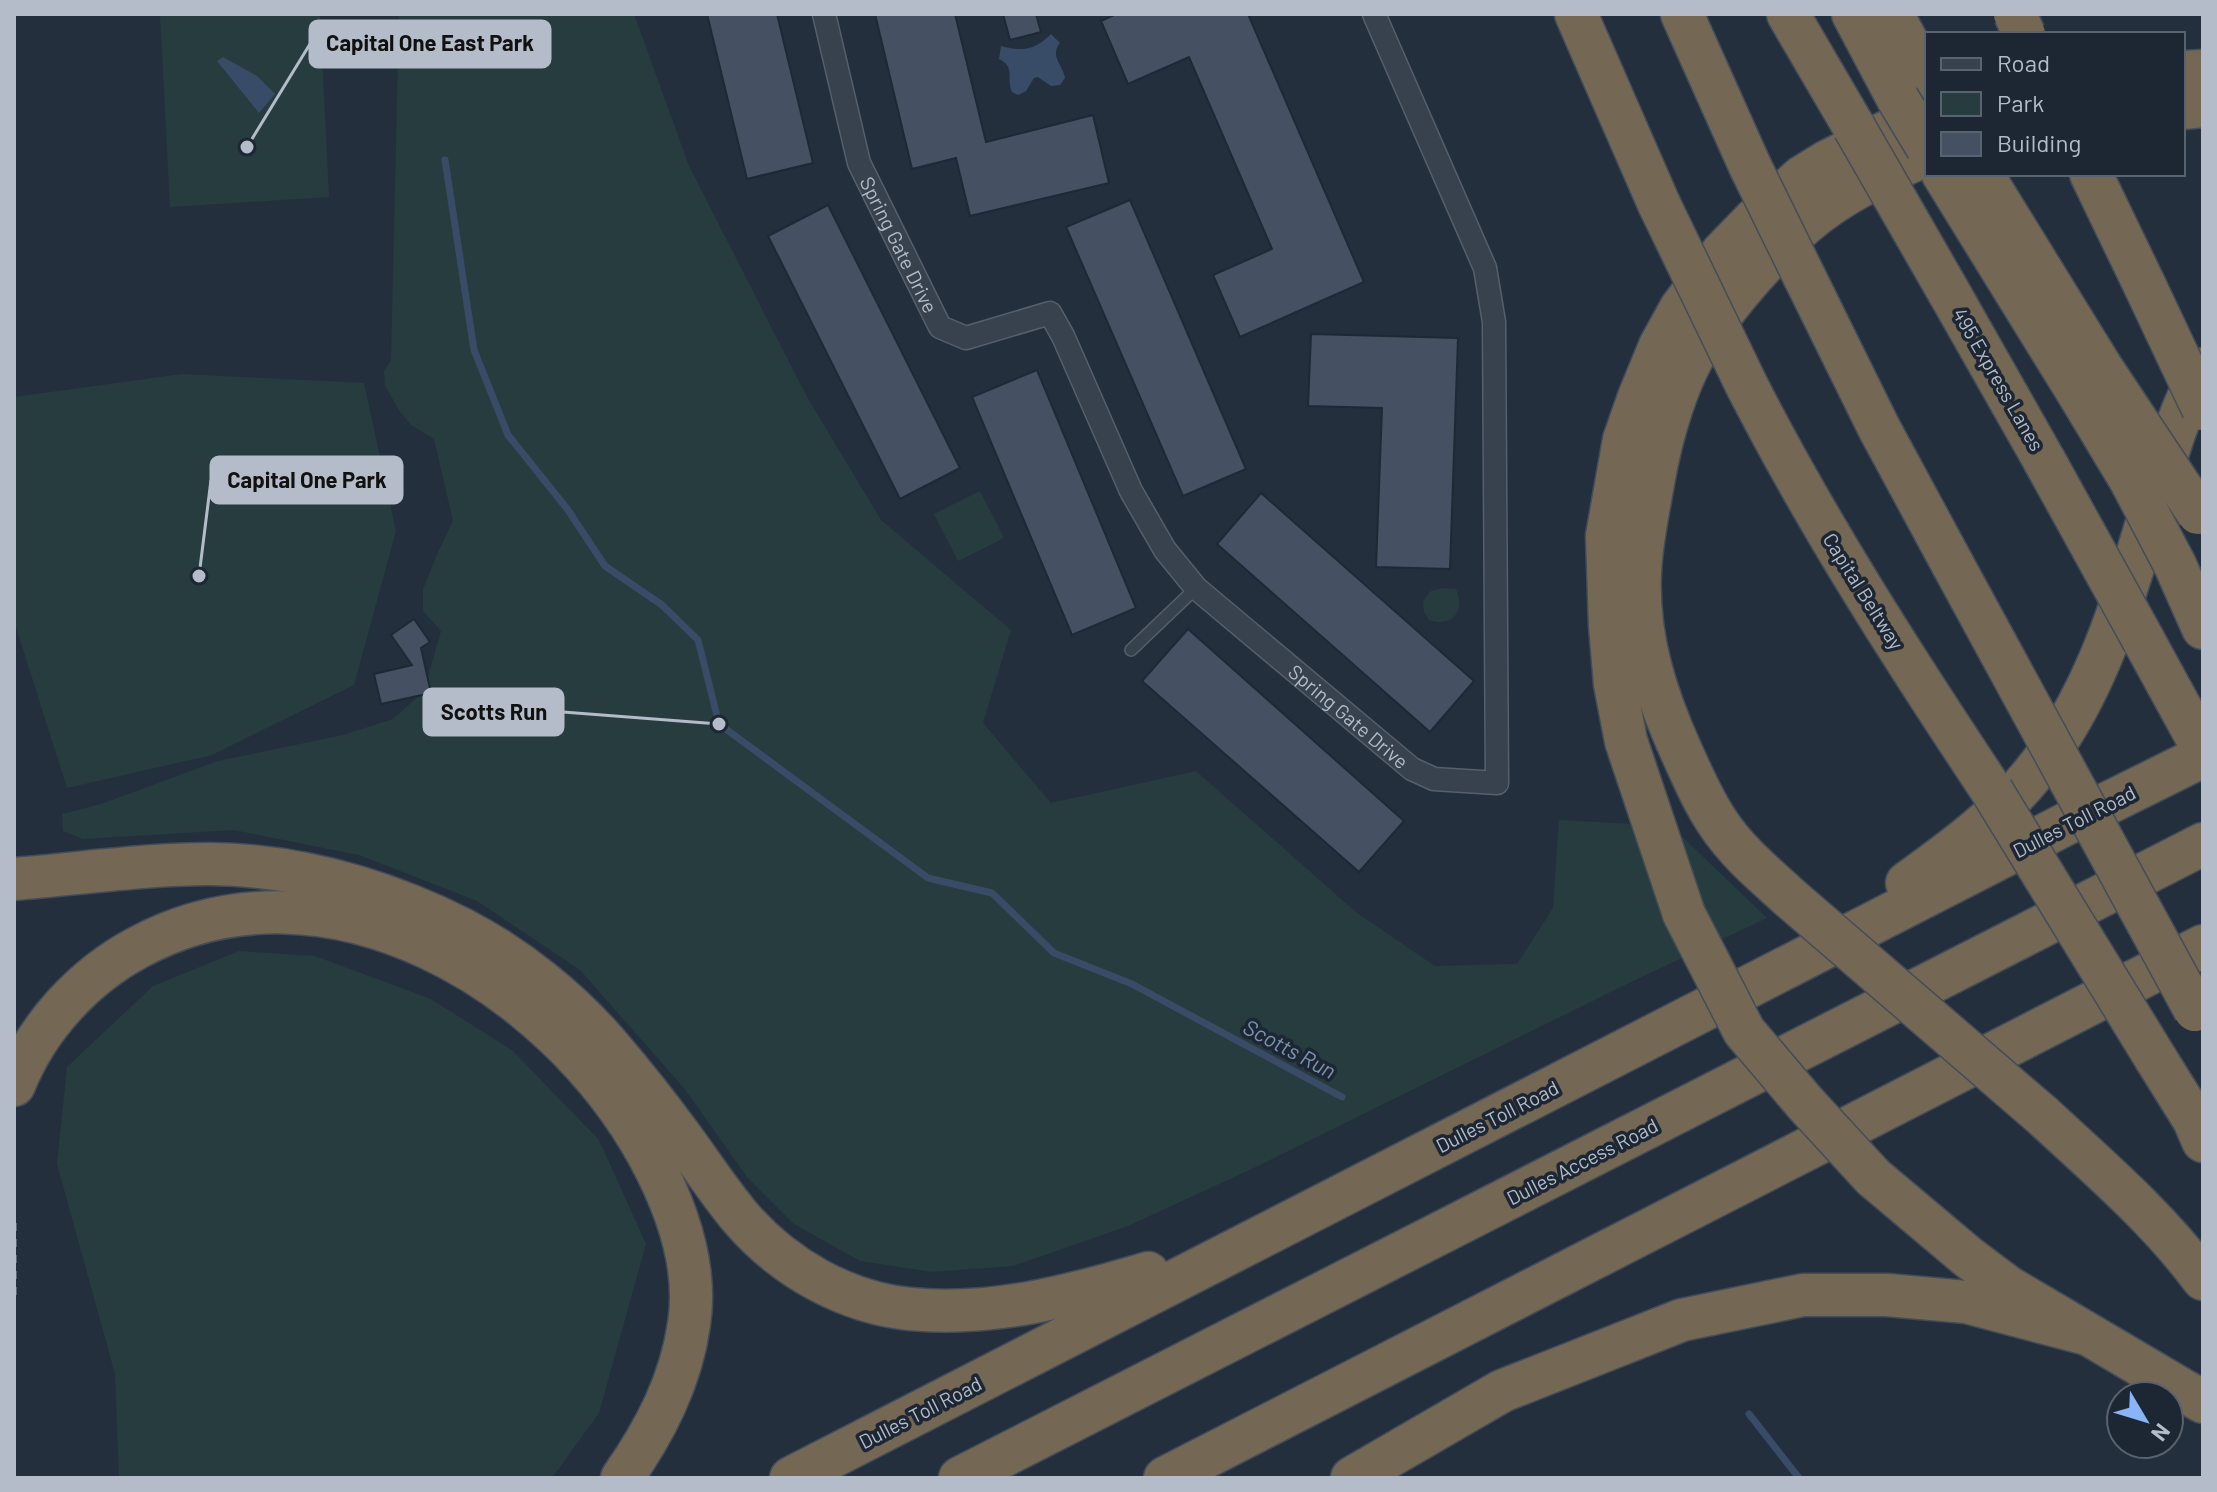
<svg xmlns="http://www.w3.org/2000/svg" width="2217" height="1492" font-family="Barlow,sans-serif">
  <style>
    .green { fill: #263c3f }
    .water { fill: #394c67 }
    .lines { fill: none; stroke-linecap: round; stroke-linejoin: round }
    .stream { stroke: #394c67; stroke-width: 7 }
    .building { fill: #455162; stroke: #1f2835; stroke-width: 2 }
    .lane-casing { stroke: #565f6c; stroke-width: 14 }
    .street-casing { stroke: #565f6c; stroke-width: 25 }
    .highway-casing { stroke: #434c59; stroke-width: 45 }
    .lane { stroke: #38414e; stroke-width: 11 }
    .street { stroke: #38414e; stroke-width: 22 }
    .highway { stroke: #746855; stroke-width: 42 }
    .rail { stroke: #5a6575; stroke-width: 6; stroke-dasharray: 8 8; stroke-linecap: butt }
    .highway-bridge-casing { stroke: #434c59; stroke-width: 45; stroke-linecap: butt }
    .highway-bridge { stroke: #746855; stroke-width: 42 }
    .labels { text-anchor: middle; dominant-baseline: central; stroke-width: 7; stroke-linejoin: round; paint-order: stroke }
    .street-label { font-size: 20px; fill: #b4bcc9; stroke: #1d2633 }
    .water-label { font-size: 22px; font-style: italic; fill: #7c92b1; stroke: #1d2633 }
    .leader { fill: none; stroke: #b4bcc9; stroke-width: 3 }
    .callout-dot { fill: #b4bcc9; stroke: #1d2633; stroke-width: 3 }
    .callout { fill: #b4bcc9; stroke: #b4bcc9; stroke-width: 3 }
    .callout-label { font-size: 22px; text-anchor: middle; font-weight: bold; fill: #111 }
  </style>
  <rect width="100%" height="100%" fill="#242f3e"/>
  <!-- green -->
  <g class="green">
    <path d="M160 14H320L329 197 170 207Z"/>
    <path d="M399 14H634L689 166 807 397 881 520 1011 630 983 723 1051 803 1196 771 1357 913 1435 966 1517 964 1553 908 1559 820 1671 826 1767 918 1631 982 1258 1166 1128 1226 1013 1266 932 1272 860 1261 794 1224 747 1177 684 1088 580 970 477 901 359 855 234 830 83 839 63 831 62 814 101 804 218 761 343 735 393 719 424 691 441 631 423 611V589L438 552 453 521 434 439 411 425 399 410 385 386 384 371 391 360Z"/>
    <path d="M182 374 364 383 396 531 354 685 212 755 67 788 14 621V397Z"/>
    <path d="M980 491 1004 538 958 561 934 514Z"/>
    <path d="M1443 588 1456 589C1466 611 1452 628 1429 620L1424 612 1423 601 1431 591Z"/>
    <path d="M239 951 315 956 431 999 513 1051 599 1140 646 1244 599 1413 552 1478H119L115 1374 57 1164 67 1067 153 986Z"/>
  </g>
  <!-- water -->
  <g class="water">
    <path d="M1051 34 1060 43C1049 56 1063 65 1065 78L1060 85 1051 86 1038 77 1034 78 1026 91 1018 95 1012 92C1006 78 1016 67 999 59L1001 46C1023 52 1035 50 1051 34Z"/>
    <path d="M223 57 257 76 275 94 259 113 217 61Z"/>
  </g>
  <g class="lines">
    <!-- stream -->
    <g class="stream">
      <path d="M445 160 474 350 508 435 568 510 605 566 662 605 698 640 719 724 928 878 992 893 1054 953 1132 984 1342 1097"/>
      <path d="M1749 1414 1799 1478"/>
    </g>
  </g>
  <!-- building -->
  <g class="building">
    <path d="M707 14H777L813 163 747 179Z"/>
    <path d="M875 14H955L986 142 1093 115 1109 183 970 216 956 158 912 169Z"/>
    <path d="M1003 14H1036L1041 32 1010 40Z"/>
    <path d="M1116 14H1248L1364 282 1240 337 1213 275 1272 249 1189 57 1128 84 1101 21Z"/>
    <path d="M1130 200 1246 469 1183 496 1066 227Z"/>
    <path d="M828 205 960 468 900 499 768 236Z"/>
    <path d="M1311 334 1458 338 1450 569 1376 567 1382 408 1308 406Z"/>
    <path d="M1037 370 1136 608 1072 635 972 397Z"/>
    <path d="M1261 493 1474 681 1430 732 1217 544Z"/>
    <path d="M414 619 430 642 421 648 431 693 381 704 374 674 412 665 391 635Z"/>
    <path d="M1188 629 1404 821 1359 872 1142 681Z"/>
  </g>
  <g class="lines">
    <defs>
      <path id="lane" d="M1131 650 1196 588"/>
      <g id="street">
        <path id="s1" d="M824 14 859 163 940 327 966 338 1050 313 1063 336 1131 491 1165 550 1196 588 1412 769 1434 779 1497 783 1494 322 1485 268 1374 14"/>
      </g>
      <g id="highway">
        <path d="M1576 14 1659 204"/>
        <path d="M1682 14 1750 166"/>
        <path d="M1788 14 1854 127"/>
        <path d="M1853 14 1898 99"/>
        <path d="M1892 14 1927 79"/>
        <path d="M2183 72 2203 71"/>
        <path d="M2183 108 2203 106"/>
        <path d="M1943 174 2080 396"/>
        <path d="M1982 174 2101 367"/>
        <path d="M2091 174 2145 286"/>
        <path d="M1805 278 1879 428 1953 565"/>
        <path d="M1951 296 2044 460"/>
        <path d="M1747 386C1819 527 1905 660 1992 791"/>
        <path d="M2175 565 2203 628"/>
        <path d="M2144 641 2203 749"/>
        <path d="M14 879C79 874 145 864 210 864 298 865 384 890 462 929 516 957 570 1000 610 1047 634 1075 657 1104 679 1134 700 1162 719 1192 741 1218 783 1267 846 1303 910 1309 992 1317 1071 1296 1148 1273"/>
        <path d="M1907 883C1951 851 1996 819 2031 776 2090 706 2119 615 2145 529 2162 475 2174 418 2203 369"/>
        <path d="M1789 897C1764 874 1737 852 1718 823 1703 801 1693 777 1682 753 1656 696 1637 637 1640 573 1641 543 1648 512 1653 483 1661 436 1678 375 1706 336 1732 298 1771 253 1806 223 1841 193 1885 172 1927 155"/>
        <path d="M1684 914 1626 741 1615 684 1610 626 1607 536 1624 440 1639 397 1660 346 1681 308 1722 253 1755 219 1802 177 1828 161 1927 112"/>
        <path d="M2156 1059 2194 1120 2203 1141"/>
        <path d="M14 1085C37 1027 83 977 137 948 328 844 555 984 649 1156 676 1206 698 1267 689 1324 681 1381 655 1431 622 1478"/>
        <path d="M2042 1115C2098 1167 2158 1218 2203 1279"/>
        <path d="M1873 1177 1968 1257 2008 1287 2203 1402"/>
        <path d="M791 1478 2068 823 2203 756"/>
        <path d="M960 1478 2203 844"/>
        <path d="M1165 1478 2203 946"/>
        <path d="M1352 1478 1502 1391 1682 1320 1803 1295H1887L1966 1302 2087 1334"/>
      </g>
    </defs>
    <!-- lane casing -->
    <use href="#lane" class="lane-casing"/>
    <!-- street casing -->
    <use href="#street" class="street-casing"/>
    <!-- highway casing -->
    <use href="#highway" class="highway-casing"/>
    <!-- lane -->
    <use href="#lane" class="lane"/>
    <!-- street -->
    <use href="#street" class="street"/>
    <!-- highway -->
    <use href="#highway" class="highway"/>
    <!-- rail -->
    <path class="rail" d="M14 1223V1299"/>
    <defs>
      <g id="highway-bridge">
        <path d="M2015 14 2024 34"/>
        <path d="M1898 99 1927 147"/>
        <path d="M1854 127 1951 296"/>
        <path d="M1750 166 1805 278"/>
        <path d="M1659 204 1747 386"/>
        <path d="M2145 286 2203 409"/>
        <path d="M2101 367 2198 513"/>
        <path d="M2080 396 2131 481 2175 565"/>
        <path d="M2044 460 2144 641"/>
        <path d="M1953 565 2195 1010"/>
        <path d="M1992 791 2156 1059"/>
        <path d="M1789 897 2042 1115"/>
        <path d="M1684 914 1744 1031 1805 1103 1873 1177"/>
      </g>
    </defs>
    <!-- highway-bridge casing -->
    <use href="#highway-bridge" class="highway-bridge-casing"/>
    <!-- highway-bridge -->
    <use href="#highway-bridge" class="highway-bridge"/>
  </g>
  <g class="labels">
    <!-- street labels -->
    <g class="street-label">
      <text stroke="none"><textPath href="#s1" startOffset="244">Spring Gate Drive</textPath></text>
      <text transform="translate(1999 379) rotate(60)">495 Express Lanes</text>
      <text transform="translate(1864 591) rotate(58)">Capital Beltway</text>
      <text stroke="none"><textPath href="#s1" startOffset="964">Spring Gate Drive</textPath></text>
      <text transform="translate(2074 821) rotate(-27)">Dulles Toll Road</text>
      <text transform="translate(1497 1116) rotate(-27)">Dulles Toll Road</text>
      <text transform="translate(1582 1161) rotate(-27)">Dulles Access Road</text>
      <text transform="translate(920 1412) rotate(-27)">Dulles Toll Road</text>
    </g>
    <!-- water labels -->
    <g class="water-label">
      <text transform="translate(1290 1048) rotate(28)">Scotts Run</text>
    </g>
  </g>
  <!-- callouts -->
  <path class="leader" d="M247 147L310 44M199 576L211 480M719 724L563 712"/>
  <g class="callout-dot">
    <circle cx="247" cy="147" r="8"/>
    <circle cx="199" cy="576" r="8"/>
    <circle cx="719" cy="724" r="8"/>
  </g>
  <g class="callout">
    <rect x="310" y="21" width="240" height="46" rx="8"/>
    <rect x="211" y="457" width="191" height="46" rx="8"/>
    <rect x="424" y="689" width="139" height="46" rx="8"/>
  </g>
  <g class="callout-label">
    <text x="430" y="51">Capital One East Park</text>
    <text x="307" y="488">Capital One Park</text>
    <text x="494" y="720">Scotts Run</text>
  </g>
  <!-- border -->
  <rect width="2217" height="1492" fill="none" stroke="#b4bcc9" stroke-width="32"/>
  <!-- legend -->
  <rect x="1925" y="32" width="260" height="144" fill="#1d2633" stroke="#59626f" stroke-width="2"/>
  <rect x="1941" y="58" width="40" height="12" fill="#38414e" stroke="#59626f" stroke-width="2"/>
  <text x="1997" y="72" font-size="24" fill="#b4bcc9">Road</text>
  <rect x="1941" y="92" width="40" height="24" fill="#263c3f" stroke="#59626f" stroke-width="2"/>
  <text x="1997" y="112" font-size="24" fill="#b4bcc9">Park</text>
  <rect x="1941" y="132" width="40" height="24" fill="#455162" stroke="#59626f" stroke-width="2"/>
  <text x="1997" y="152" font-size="24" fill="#b4bcc9">Building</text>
  <!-- north arrow -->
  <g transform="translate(2145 1420) rotate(128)"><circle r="38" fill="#1d2633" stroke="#59626f" stroke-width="2"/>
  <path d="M0-6L14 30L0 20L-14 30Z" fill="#8ab4f8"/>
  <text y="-12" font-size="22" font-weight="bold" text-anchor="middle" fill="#b4bcc9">N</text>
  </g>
</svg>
